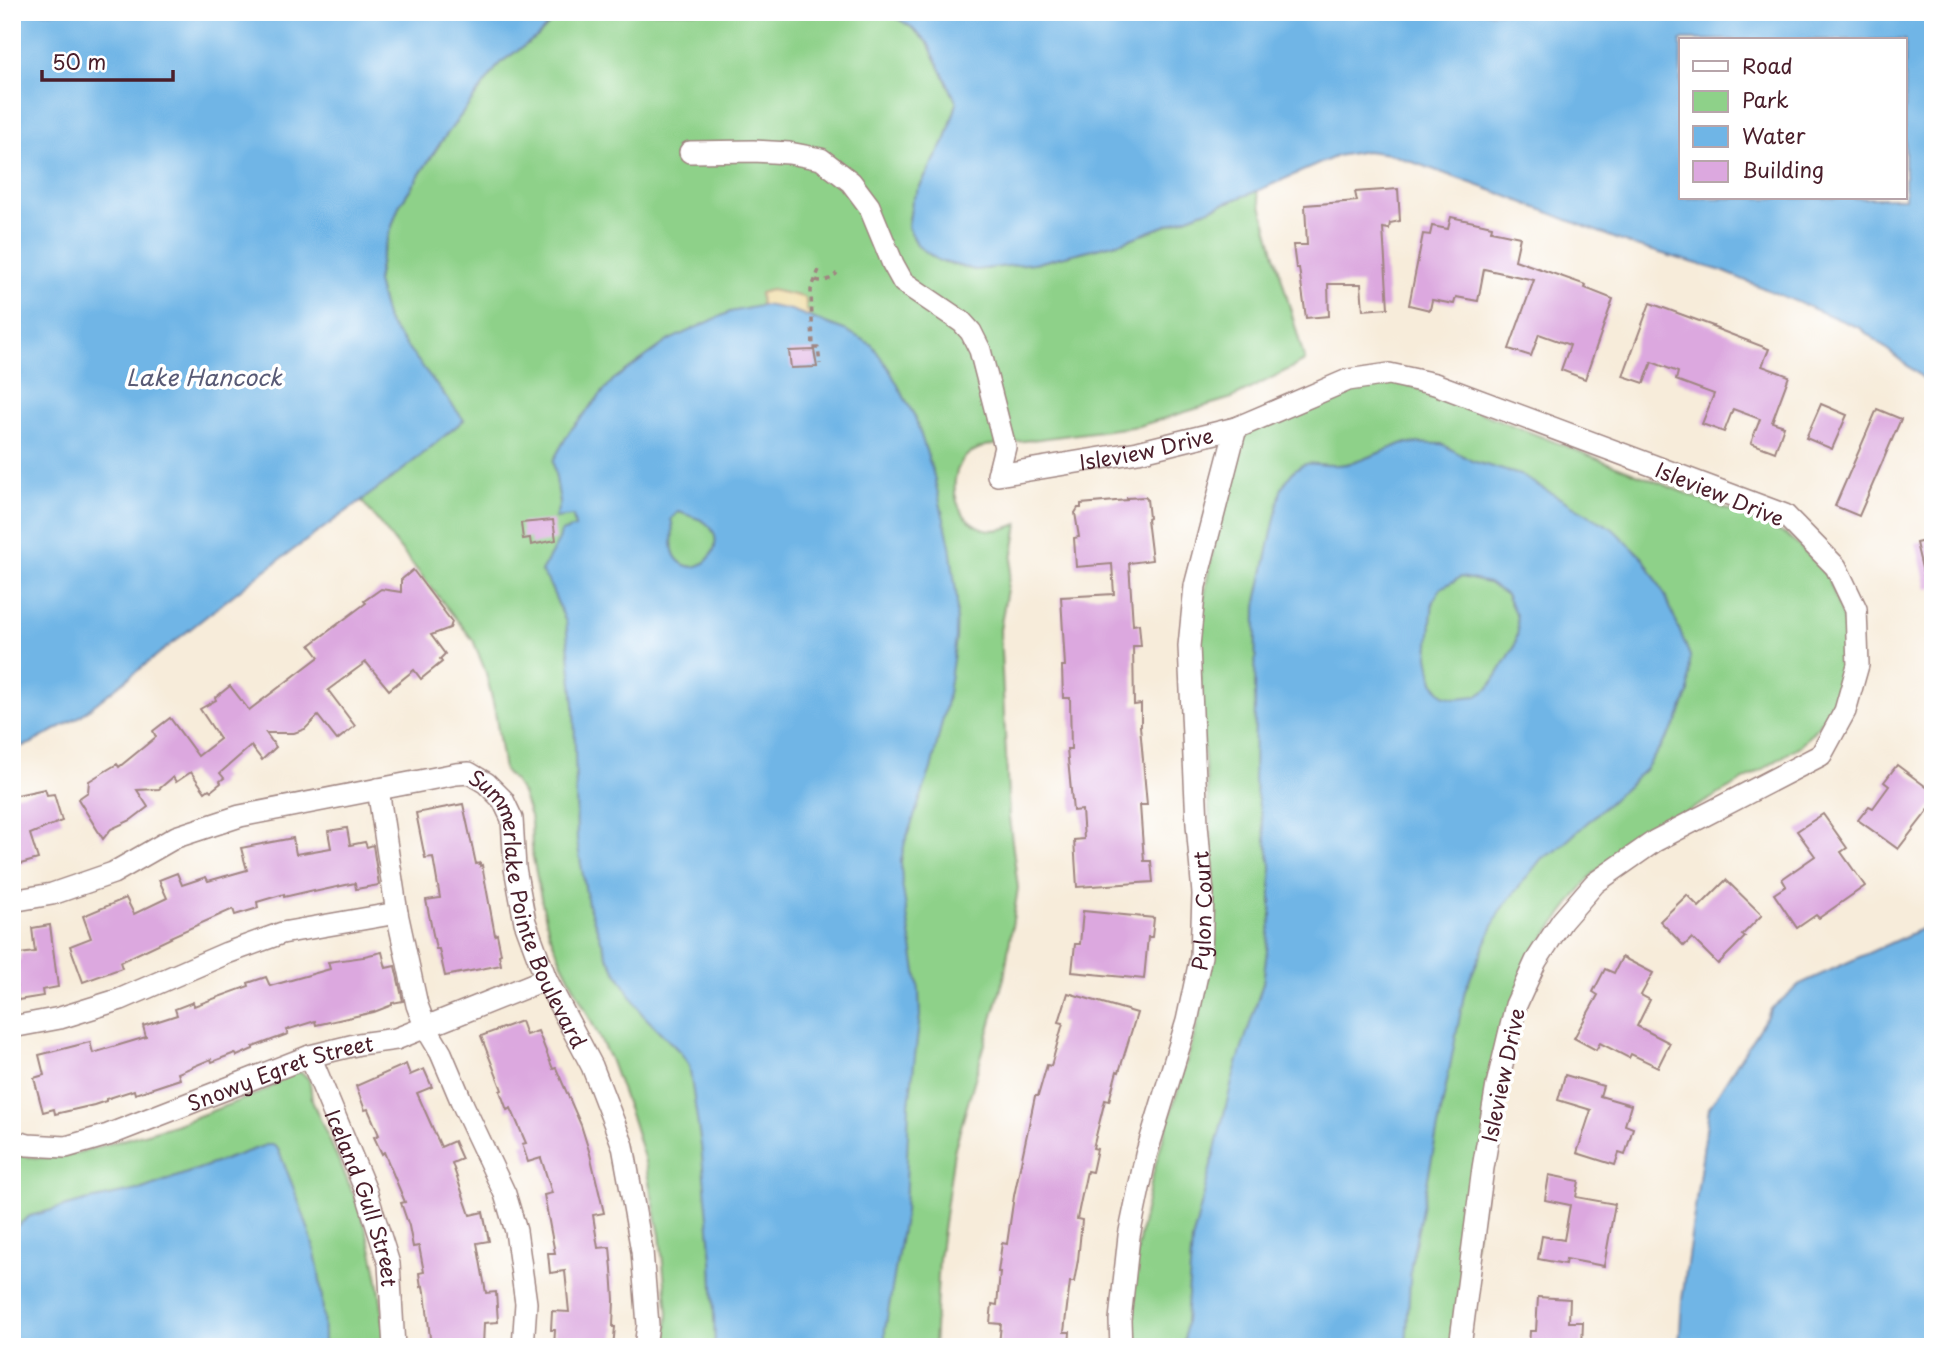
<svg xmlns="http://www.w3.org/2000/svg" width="1945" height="1359" font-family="'Playpen Sans',sans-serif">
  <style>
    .green { fill: #8ed189; stroke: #6c785a; stroke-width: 2 }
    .sand { fill: #eeda9e; stroke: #9c7c64; stroke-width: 2 }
    .water { fill: #6fb5e6; stroke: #5c6a88; stroke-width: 2; fill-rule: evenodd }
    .building { fill: #dca8df }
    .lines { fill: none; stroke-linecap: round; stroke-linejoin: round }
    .minor-casing { stroke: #a08682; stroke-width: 24 }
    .path { stroke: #a08682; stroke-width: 3.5; stroke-dasharray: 5 5; stroke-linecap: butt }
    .minor { stroke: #fff; stroke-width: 21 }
    .labels { text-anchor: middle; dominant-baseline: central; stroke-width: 7; stroke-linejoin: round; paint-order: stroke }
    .street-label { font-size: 21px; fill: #4a1f2b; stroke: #fff }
    .water-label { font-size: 23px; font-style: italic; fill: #595b76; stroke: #fff }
  </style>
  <rect width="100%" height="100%" fill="#fff"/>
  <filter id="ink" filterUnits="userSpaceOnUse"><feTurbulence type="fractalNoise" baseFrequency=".0143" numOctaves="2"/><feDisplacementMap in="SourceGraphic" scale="14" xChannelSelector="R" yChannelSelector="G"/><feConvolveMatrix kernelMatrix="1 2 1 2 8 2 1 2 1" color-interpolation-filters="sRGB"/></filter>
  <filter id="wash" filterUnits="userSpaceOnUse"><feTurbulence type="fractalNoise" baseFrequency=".00686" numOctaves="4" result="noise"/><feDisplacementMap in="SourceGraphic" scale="28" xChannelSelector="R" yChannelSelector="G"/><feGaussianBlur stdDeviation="1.57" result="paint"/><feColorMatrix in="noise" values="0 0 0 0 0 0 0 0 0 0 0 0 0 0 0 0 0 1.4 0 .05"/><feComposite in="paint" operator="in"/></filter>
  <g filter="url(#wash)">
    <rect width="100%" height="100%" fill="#f7ecda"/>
    <!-- green -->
    <g class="green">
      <path d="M561 12H886L910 26 928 43 957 103 946 139 912 201 908 227 918 246 939 261 975 270 1041 262 1125 241 1257 191 1305 361 1232 398 1139 426 985 446C976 450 967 453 962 461 946 485 957 522 985 529 996 532 1008 528 1018 524L1000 630 1009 818 1018 888 1004 978 954 1151 939 1259 934 1347H666L668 1313 660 1235 644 1158 633 1122 610 1059 562 963 549 932 542 903 532 853 531 819 522 793 514 781 504 771 495 711 486 673 473 640 361 500 425 452 419 363 387 321 377 282 381 258 399 206 441 142 500 63 538 36Z"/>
      <path d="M1402 382 1749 518 1787 535 1814 560 1829 579 1845 626 1849 650 1844 680 1829 714 1801 745 1762 770 1646 835 1616 856 1592 875 1527 960 1455 1347H1131C1132 1324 1131 1300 1133 1278 1138 1243 1145 1208 1153 1174 1172 1101 1202 1028 1211 953 1223 849 1194 740 1200 635 1204 567 1227 499 1244 434L1356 384Z"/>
      <path d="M295 1071C316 1076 308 1088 313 1103 328 1138 345 1173 359 1208 376 1253 382 1300 386 1347H12V1154C30 1158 48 1159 66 1156L175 1125 267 1090 287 1073Z"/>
    </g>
    <!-- sand -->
    <path class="sand" d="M771 290 803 297 806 299V310L809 311V321L761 308 760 293Z"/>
    <!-- water -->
    <g class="water">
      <path d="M12 12H561L538 36 500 63 441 142 399 206 381 258 377 282 387 321 464 420 398 474 256 577 79 717 30 744 12 749Z"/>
      <path d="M886 12H1933V386L1860 328 1722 271 1632 245 1496 192 1390 154 1366 151 1337 156 1257 191 1125 241 1041 262 975 270 939 261 918 246 908 227 912 201 946 139 957 103 928 43 910 26ZM1681 40H1905V198H1681Z"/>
      <path d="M764 305 791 310 847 331 872 345 889 369 915 417 933 472 950 545 957 599 956 639 947 701 931 769 905 842 901 861 902 883 919 990 920 1016 909 1105 905 1212 885 1330V1347H715L712 1260 701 1146 689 1065 680 1052 642 1014 608 958 588 905 577 841 574 705 566 622 548 581 541 572 559 540 561 532 575 527 573 516 555 518 560 503 553 461 569 432 613 380 669 340 730 312ZM678 512C683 513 687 515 693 517 739 530 704 584 679 561 667 550 676 532 671 519Z"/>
      <path d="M1404 443 1442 444 1472 461 1520 475 1613 529 1644 559 1666 597 1690 656 1689 693 1677 722 1645 770 1556 851 1542 858 1499 912 1465 990 1411 1265 1406 1347H1184L1192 1241 1235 1070 1263 983 1271 917V865L1254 781 1256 606 1281 490C1303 448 1312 470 1346 464 1363 461 1387 449 1404 443ZM1461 577 1488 583 1506 595 1516 615 1518 631 1514 648 1489 688 1477 696 1456 698 1443 695 1433 682 1428 656 1433 601 1441 588Z"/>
      <path d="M1933 921V1347H1679L1682 1299 1709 1108 1772 1008 1802 983 1919 930Z"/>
      <path d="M266 1145H273L278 1149C291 1181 304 1212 313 1245 322 1278 324 1313 324 1347H12V1233L17 1226 30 1216 85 1201 142 1189Z"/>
    </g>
    <g id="blocks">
      <!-- building -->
      <g class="building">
        <path d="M1398 189 1400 221 1390 223 1389 229 1383 228 1388 308 1363 310 1361 284H1328L1329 316 1306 318 1299 268H1296L1293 245H1307L1305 205 1357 201 1355 192Z"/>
        <path d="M1451 217 1492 226 1491 231 1520 237 1515 260 1586 285 1585 288 1613 299 1585 379 1561 370 1570 345 1539 334 1531 356 1509 349 1534 280 1484 269 1478 301 1456 297 1454 304 1432 300 1430 310 1409 305 1423 234 1430 235 1432 226 1448 229Z"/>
        <path d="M1650 303 1713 326 1712 327 1769 349 1762 366 1789 376 1772 422 1784 426 1775 452 1751 443 1760 419 1733 409 1724 432 1702 424 1714 394 1676 380 1678 372 1652 362 1644 383 1623 376Z"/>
        <path d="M814 350 817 367 791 368 789 351Z"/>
        <path d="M1821 404 1847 415 1832 449 1806 438Z"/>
        <path d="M1877 409 1901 419 1859 516 1835 506Z"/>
        <path d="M1145 497 1147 499 1149 518 1147 519 1152 560 1129 563 1133 625 1139 624 1141 646H1133L1134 705 1141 704V726H1140L1147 805H1140L1144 861H1151L1153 882 1077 887 1074 840 1084 839 1082 810 1073 811 1067 749H1071L1070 698H1063L1062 666H1065L1061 597 1114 594 1112 564 1076 567 1074 538 1079 537 1075 513 1078 508H1081V504L1127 500V498Z"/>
        <path d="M553 520 556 540 531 545 530 538 523 539 521 523Z"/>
        <path d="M1933 539V588L1927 589 1916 543Z"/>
        <path d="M413 570 452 622 450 628 431 635 445 654 440 659 442 662 421 679 414 670 389 690 366 662 328 690 355 726 337 740 318 716 305 729 294 733H266L276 747 262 760 251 746 220 773 224 778 220 781 221 783 211 791 209 789 205 792 191 772 176 782 173 777 159 789 137 790 148 807 131 820 111 829 103 839 78 799 88 792 89 781 117 764 119 767 156 737 153 731 170 718 198 756 220 739 200 709 216 700 215 698 230 686 249 710 319 657 310 645 366 603 364 601 381 589 401 592V580Z"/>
        <path d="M1897 765 1933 792V804L1898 849 1858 820 1869 806 1873 808 1889 786 1884 782Z"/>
        <path d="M45 789 47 795 54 794 62 821 30 834 38 859 17 865 12 849V796Z"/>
        <path d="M463 804 476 864 480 863V866L482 865 495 935 497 934 501 954 499 955 501 965 445 976 439 949H436L426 900 440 898 433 857 425 858 416 813Z"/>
        <path d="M1823 814 1847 848 1841 852 1865 886 1819 918 1816 915 1797 928 1774 894 1786 886 1782 879 1815 856 1797 831Z"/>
        <path d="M347 828 350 845 365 842 367 847 373 845 379 885 356 889 355 883 314 892V890L284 897V894L257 902 258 908 235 915 233 909 170 937 171 938 120 962 122 968 83 982 70 946 91 938 83 916 126 898 134 914 167 898 159 880 177 873 182 885 206 877 208 881 247 870 241 848 293 838 296 854 331 848 328 831Z"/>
        <path d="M1726 880 1762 915 1742 935 1745 937 1718 964 1692 938 1684 946 1660 921 1687 895 1699 907Z"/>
        <path d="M1083 911 1154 918 1152 937H1148L1144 979 1072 972 1075 944H1080Z"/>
        <path d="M50 925 58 987 42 990 43 996 18 1000 13 961 20 960V954L35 952 32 928Z"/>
        <path d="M382 952 386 968 395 966 403 1001 392 1003V1005L374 1012 316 1025 315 1021 286 1030 288 1034 253 1047V1049L237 1056 235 1053 212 1062 211 1059 178 1073 180 1079 135 1094 134 1090 106 1099V1101L94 1105 55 1114 54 1109 43 1112 34 1078 44 1075 39 1055 90 1042 93 1053 146 1037 143 1026 177 1015 175 1009 193 1002 194 1006 249 986 248 983 266 977 270 986 330 969 328 962 364 957V956Z"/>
        <path d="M1622 957 1653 973 1641 995 1650 1000 1637 1026 1670 1043 1658 1067 1631 1054 1629 1058 1600 1043 1596 1050 1574 1038 1598 995 1593 992 1605 969 1614 973Z"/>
        <path d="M1068 993 1137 1013 1119 1072 1117 1071 1109 1101 1105 1100 1093 1148 1097 1149 1092 1172 1087 1171 1077 1219 1082 1220 1078 1260 1074 1282H1070L1064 1332H1070L1069 1347 999 1345 1001 1324 990 1323 992 1304 997 1305 1000 1272H998L1002 1243 1007 1244 1014 1196 1035 1096H1038L1047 1065 1051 1066 1063 1023 1059 1022Z"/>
        <path d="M521 1021 526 1035 538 1031 553 1069 556 1068 581 1125 590 1154 604 1213 593 1215 598 1248 610 1247 612 1269 614 1300 613 1327H615L613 1347H554L555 1330H551L552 1311 569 1312 565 1271 550 1273 548 1253H555L544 1195 552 1193 541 1158 528 1162 522 1144 526 1143 511 1108 507 1110 500 1091 502 1090 481 1036Z"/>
        <path d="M406 1064 410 1075 424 1069 432 1087 417 1093 441 1147 454 1141 462 1159 452 1163 470 1215 483 1212 489 1241 477 1243 486 1293 496 1292 498 1322 484 1323 483 1347H431L425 1292H424L423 1286 421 1287 419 1273 424 1272 419 1246 413 1247 409 1226 401 1203 405 1202 384 1152 382 1154 374 1137 379 1135 368 1109 365 1110 356 1086Z"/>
        <path d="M1565 1075 1603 1086 1600 1096 1631 1105 1625 1125 1633 1128 1625 1155 1619 1153 1615 1165 1577 1153 1591 1110 1558 1100Z"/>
        <path d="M1549 1175 1579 1181 1576 1197 1615 1204 1604 1266 1566 1259 1565 1264 1538 1259 1542 1236 1564 1240 1570 1205 1545 1200Z"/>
        <path d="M1538 1297 1570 1299 1569 1322H1583L1582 1347H1529L1530 1331H1536Z"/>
      </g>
    </g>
  </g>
  <g filter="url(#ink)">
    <use href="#blocks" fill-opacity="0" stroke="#a08682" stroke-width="2"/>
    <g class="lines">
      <defs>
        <g id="minor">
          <path id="s1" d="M690 152 753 151 789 153 821 159 851 182 869 206 893 264 903 282 962 322 971 332 980 350 1005 447 998 475 1138 452 1236 428 1348 380 1389 374 1435 384 1785 515 1836 567 1856 609 1858 665 1845 711 1821 755 1655 841 1595 883 1562 921 1536 961 1516 1005 1497 1085 1483 1168 1460 1347"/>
          <path d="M378 789 397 913 417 1005 425 1026 441 1053 463 1105 505 1194 516 1231 526 1303 523 1347"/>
          <path id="s2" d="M12 901 52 894 113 873 176 837 240 816 456 774 469 773 486 783 503 800 512 819 515 868 525 922 546 979 592 1066 623 1146 642 1251 648 1325 645 1347"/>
          <path d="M12 1027 60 1018 121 999 227 953 282 933 397 913"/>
          <path id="s3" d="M310 1056 366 1191 389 1264 394 1347"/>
          <path id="s4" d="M12 1141 28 1145 66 1147 108 1135 310 1056 359 1044 396 1039 546 979"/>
          <path id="s5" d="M1121 1347 1120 1320 1129 1236 1146 1155 1187 1021 1201 956 1203 894 1197 824 1189 646 1195 586 1236 428"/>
        </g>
      </defs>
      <!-- minor casing -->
      <use href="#minor" class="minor-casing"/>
      <!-- path -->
      <g class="path">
        <path d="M819 270 811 290 813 348H818L820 364"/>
        <path d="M816 280C824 283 832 279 837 273"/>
      </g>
      <!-- minor -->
      <use href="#minor" class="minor"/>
    </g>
  </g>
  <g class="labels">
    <!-- street labels -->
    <g class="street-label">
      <text stroke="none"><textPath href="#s1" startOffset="667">Isleview Drive</textPath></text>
      <text transform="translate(1720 493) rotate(22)">Isleview Drive</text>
      <text stroke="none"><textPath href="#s5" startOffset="446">Pylon Court</textPath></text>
      <text stroke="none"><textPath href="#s2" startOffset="632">Summerlake Pointe Boulevard</textPath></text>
      <text stroke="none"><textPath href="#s4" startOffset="282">Snowy Egret Street</textPath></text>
      <text transform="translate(1502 1075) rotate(-78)">Isleview Drive</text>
      <text stroke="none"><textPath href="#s3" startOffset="152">Iceland Gull Street</textPath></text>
    </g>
    <!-- water labels -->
    <g class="water-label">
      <text x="204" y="376">Lake Hancock</text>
    </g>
  </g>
  <!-- margin -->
  <rect width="1945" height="1359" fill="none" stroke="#fff" stroke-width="42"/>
  <!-- legend -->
  <rect x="1679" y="38" width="228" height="161" fill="#ffffff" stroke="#b7a5aa" stroke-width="2"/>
  <rect x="1693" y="61" width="35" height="10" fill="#ffffff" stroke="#b7a5aa" stroke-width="2"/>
  <text x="1742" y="74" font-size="21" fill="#4a1f2b">Road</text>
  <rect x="1693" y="91" width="35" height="21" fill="#8ed189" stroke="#b7a5aa" stroke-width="2"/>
  <text x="1742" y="108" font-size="21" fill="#4a1f2b">Park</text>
  <rect x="1693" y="126" width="35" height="21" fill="#6fb5e6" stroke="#b7a5aa" stroke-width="2"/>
  <text x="1742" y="144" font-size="21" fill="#4a1f2b">Water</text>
  <rect x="1693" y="161" width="35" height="21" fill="#dca8df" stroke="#b7a5aa" stroke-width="2"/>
  <text x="1742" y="178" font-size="21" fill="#4a1f2b">Building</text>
  <!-- scale -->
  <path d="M42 70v10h131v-10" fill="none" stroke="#4a1f2b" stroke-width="3.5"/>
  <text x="52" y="70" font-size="21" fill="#4a1f2b" stroke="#ffffff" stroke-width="5" paint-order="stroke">50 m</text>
</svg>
